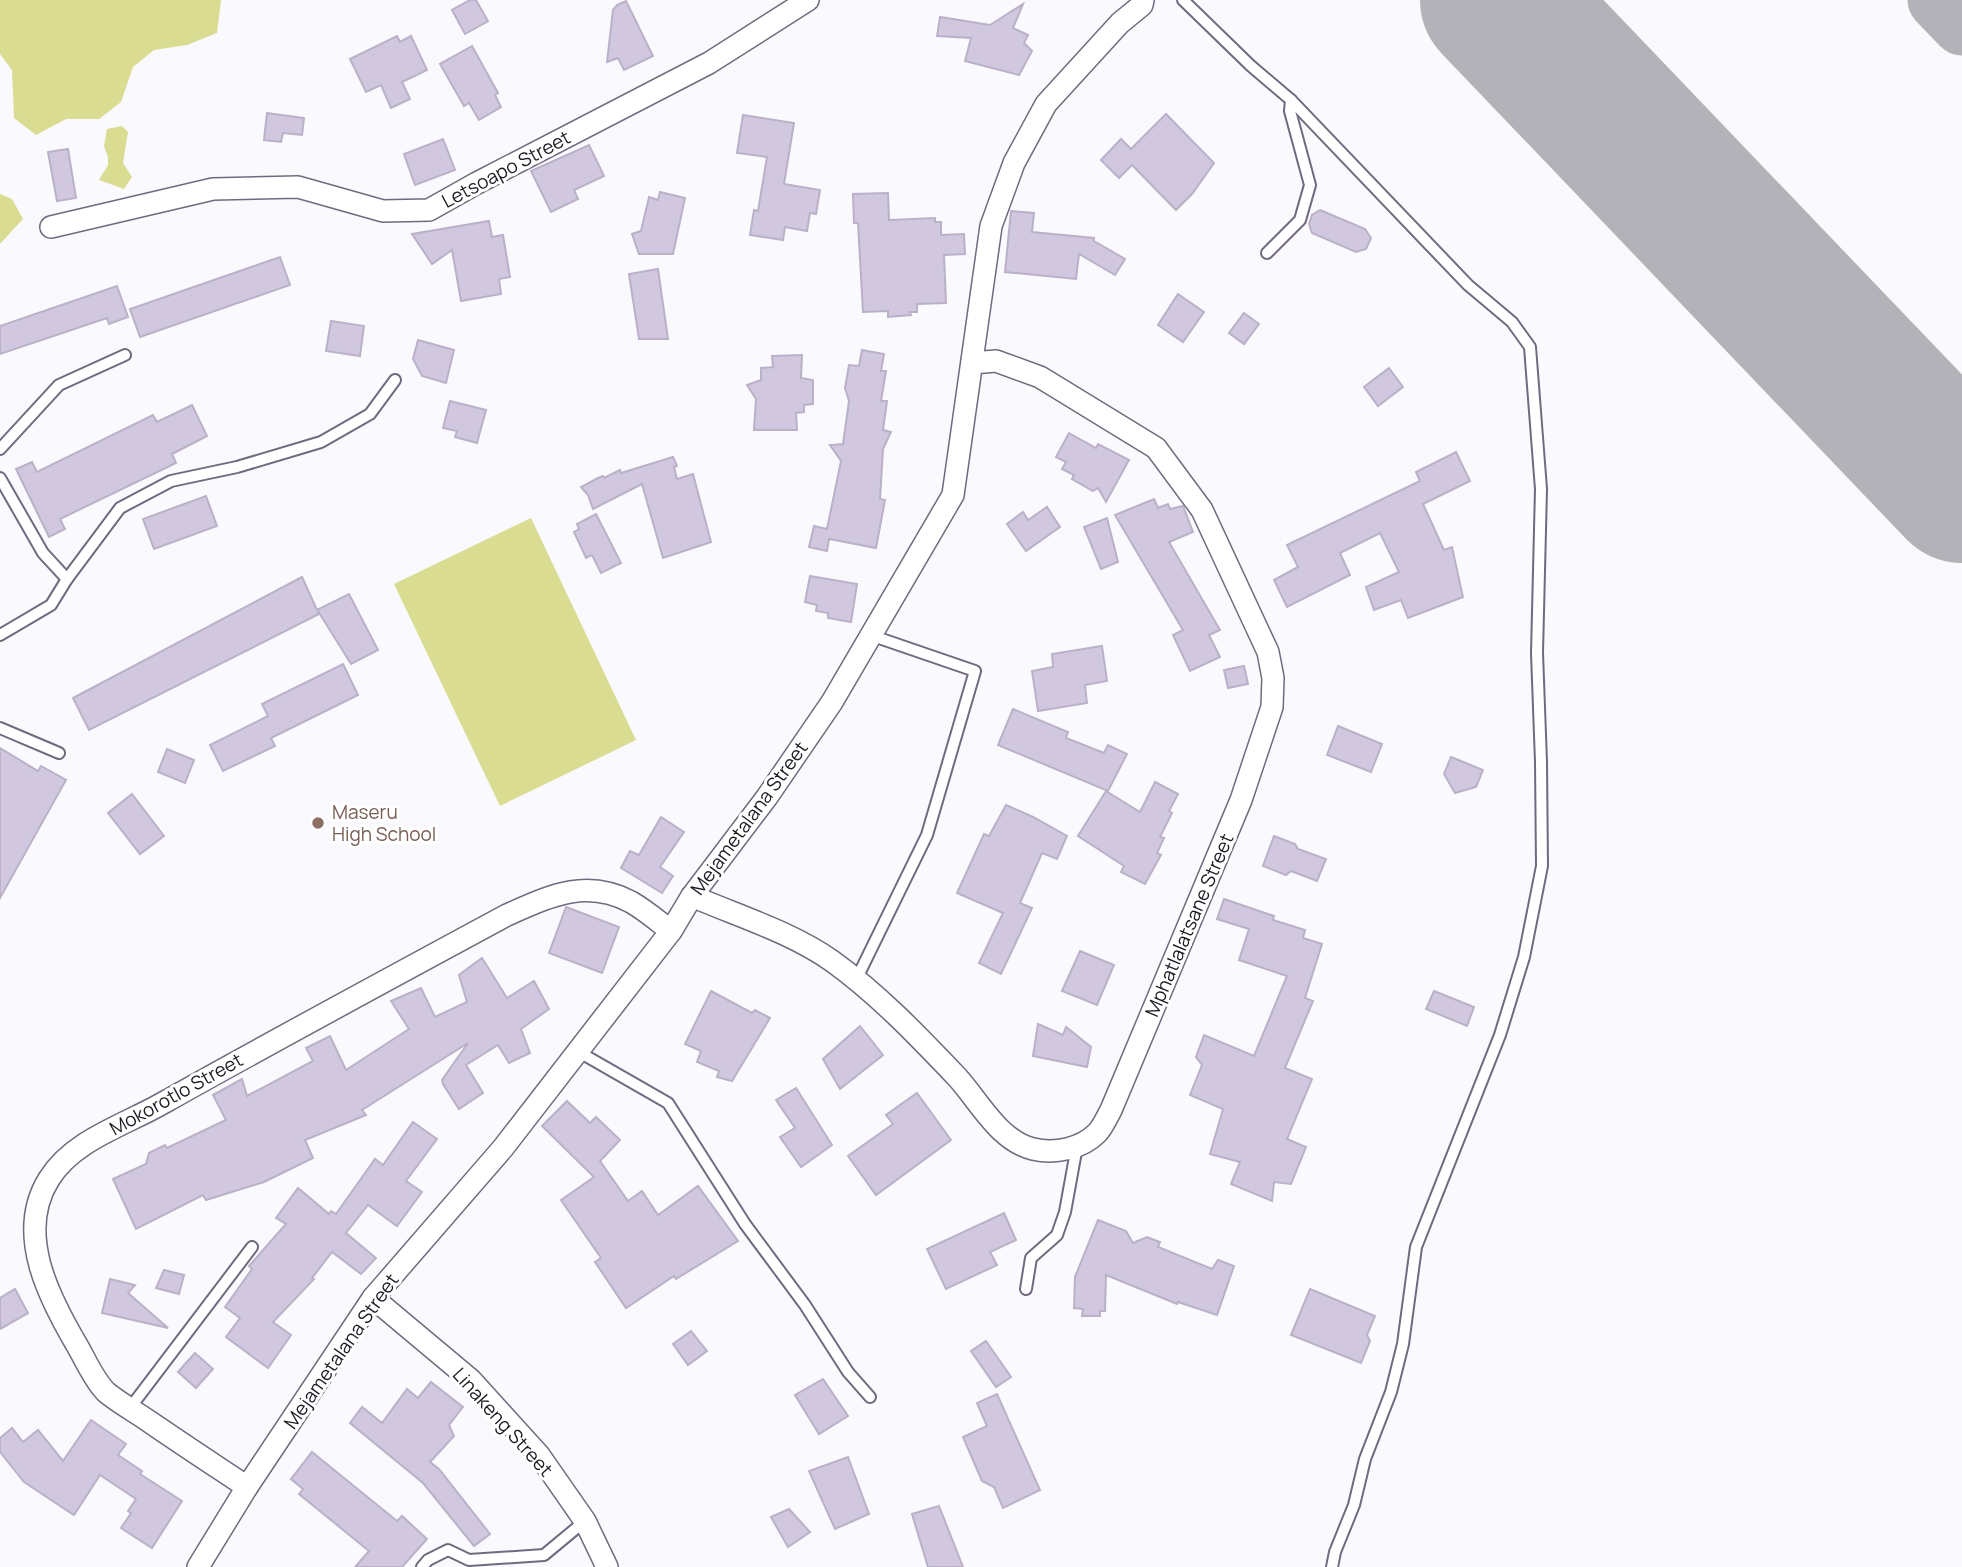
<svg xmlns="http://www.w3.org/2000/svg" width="1962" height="1567" font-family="Manrope,sans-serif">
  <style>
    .green { fill: #d9dc91 }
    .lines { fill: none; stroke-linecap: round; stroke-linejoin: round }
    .taxiway { stroke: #b4b2b9; stroke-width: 61 }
    .runway { stroke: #b4b2b9; stroke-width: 154 }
    .building { fill: #d1c8e0; stroke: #bab1c8; stroke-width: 2 }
    .service-casing { stroke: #72697f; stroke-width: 14 }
    .minor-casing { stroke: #72697f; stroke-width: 24 }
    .service { stroke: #fff; stroke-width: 10 }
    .minor { stroke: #fff; stroke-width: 21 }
    .education-dot { fill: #8d6e63; stroke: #fff; stroke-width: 2.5 }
    .labels { text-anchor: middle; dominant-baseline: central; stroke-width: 6; stroke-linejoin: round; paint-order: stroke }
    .street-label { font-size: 19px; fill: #1e1a23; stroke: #fff }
    .education-label { font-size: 19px; fill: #785e54; stroke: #fff; text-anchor: start }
  </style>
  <rect width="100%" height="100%" fill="#faf9fe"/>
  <!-- green -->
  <g class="green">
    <path d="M0 0H221L217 33 187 45 154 50 133 67 121 102 99 119H66L36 135 14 118 12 70 0 54Z"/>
    <path d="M122 126 128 132 123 163 132 177 124 189 99 180 108 165V157L104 146 107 129Z"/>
    <path d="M0 194 12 199 23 219 0 244Z"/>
    <path d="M531 518 636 740 500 806 394 584Z"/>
  </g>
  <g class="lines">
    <!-- taxiway -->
    <path class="taxiway" d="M1938 0 1962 25"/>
    <!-- runway -->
    <path class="runway" d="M1497 0 1962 486"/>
  </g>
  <!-- building -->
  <g class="building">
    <path d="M470 0H476L488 21 465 34 452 10Z"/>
    <path d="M626 1 653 56 624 70 618 58 607 62 613 10 617 5Z"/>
    <path d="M1023 4 1013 28 1028 35 1024 43 1032 51 1019 75 965 61 971 38 937 36 940 17 990 25Z"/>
    <path d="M397 36 400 42 411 36 427 70 402 82 410 99 391 108 381 85 366 92 350 59Z"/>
    <path d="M472 46 498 93 495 95 501 107 479 120 469 103 464 106 440 64Z"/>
    <path d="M267 113 304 118 302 135 283 133 281 142 264 140Z"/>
    <path d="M1166 114 1214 163 1192 194 1176 210 1132 165 1119 178 1101 160 1121 139 1131 149Z"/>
    <path d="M743 115 794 123 784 184 820 190 816 214 810 213 807 231 785 227 783 240 750 235 754 210 758 211 767 157 737 153Z"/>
    <path d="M443 139 455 170 415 185 404 154Z"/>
    <path d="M589 145 604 176 574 190 578 199 551 212 531 171Z"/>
    <path d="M68 149 76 198 57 201 48 152Z"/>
    <path d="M660 192 685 198 673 254H639L632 234 641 231 649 197 658 200Z"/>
    <path d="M888 193 889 220 935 218V222H941V235L964 234 965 254 944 255 946 303 917 304V312H910L911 315 888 317V311L863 312 858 223H854L853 194Z"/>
    <path d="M1320 210 1365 229 1371 238 1366 249 1356 252 1312 233 1309 224 1312 215Z"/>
    <path d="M1011 211 1034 213 1032 232 1094 238V241L1125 259 1115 275 1079 254 1076 279 1005 272Z"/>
    <path d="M489 221 492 237 503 235 510 277 499 279 501 294 461 301 452 250 432 264 412 234Z"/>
    <path d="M280 257 290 285 140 337 130 309Z"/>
    <path d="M658 269 668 339H639L629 274Z"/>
    <path d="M117 286 128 317 109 324 107 318 0 354V326Z"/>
    <path d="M1178 294 1204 312 1183 342 1158 325Z"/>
    <path d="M1244 313 1259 324 1244 344 1229 333Z"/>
    <path d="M331 321 364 326 360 356 326 351Z"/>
    <path d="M418 340 454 350 446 383 422 376 413 359Z"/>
    <path d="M862 350 884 354 881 371H886L881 401H887L883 430 891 432 883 449 880 499 885 500 876 548 829 539 827 551 809 547 814 526 827 529 841 461 830 445 843 444 849 401 845 388 849 365 859 366Z"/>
    <path d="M802 355 801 378 813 380V404L804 405V412L796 413 797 430H754L756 399 747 385 761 380V368L773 367 772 356Z"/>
    <path d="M1389 368 1403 387 1378 406 1364 387Z"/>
    <path d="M450 401 486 410 477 443 455 437 457 431 443 428Z"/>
    <path d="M192 405 207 436 172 454 176 463 60 519 65 529 49 537 16 469 32 462 37 472 153 415 157 422Z"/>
    <path d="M1069 433 1096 448 1098 444 1129 460 1106 502 1098 488 1093 491 1072 479 1074 475 1062 469 1066 462 1056 457Z"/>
    <path d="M1456 452 1470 481 1423 504 1444 550 1452 547 1463 597 1408 618 1401 600 1374 610 1366 587 1399 572 1380 533 1340 553 1350 575 1287 607 1274 580 1298 567 1287 545 1420 481 1416 472Z"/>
    <path d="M673 457 677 466 674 467 677 479 693 474 711 542 663 558 642 484 593 509 588 495 581 487 598 478 603 476 604 478 620 470 621 473Z"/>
    <path d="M206 496 217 526 154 549 143 519Z"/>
    <path d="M1154 499 1158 508 1168 504 1170 509 1183 506 1193 532 1169 542 1220 630 1209 635 1220 657 1190 671 1173 635 1183 630 1115 515Z"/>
    <path d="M1047 507 1060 527 1026 551 1007 524 1023 512 1028 520Z"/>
    <path d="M596 514 621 563 601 573 592 555 586 558 574 532 579 529 577 524Z"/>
    <path d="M1107 518 1118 562 1101 569 1084 527Z"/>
    <path d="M810 576 857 584 851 622 828 618V613L816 611 817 605 805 602Z"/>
    <path d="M302 577 317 610 349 594 378 650 351 664 318 611 319 614 89 730 73 698Z"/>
    <path d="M1102 646 1107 681 1085 685 1087 703 1038 711 1032 671 1053 667 1052 654Z"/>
    <path d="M343 664 358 695 271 738 275 746 223 771 210 745 268 716 262 704Z"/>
    <path d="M1244 666 1248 684 1228 688 1224 670Z"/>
    <path d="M1013 709 1068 732 1066 738 1104 753 1108 745 1127 754 1108 791 998 745Z"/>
    <path d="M1338 726 1382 744 1371 772 1327 755Z"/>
    <path d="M0 748 38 771 41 766 66 780 0 898Z"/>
    <path d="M167 749 194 760 185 783 158 772Z"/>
    <path d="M1451 757 1483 770 1476 787 1455 793 1444 774Z"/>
    <path d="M1155 782 1178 794 1169 811 1172 813 1160 837 1164 838 1157 853 1161 855 1145 884 1121 872 1124 866 1078 836 1106 791 1140 812Z"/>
    <path d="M132 794 164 836 140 854 108 813Z"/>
    <path d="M1006 805 1033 817 1067 836 1057 859 1042 853 1020 903 1032 908 1001 974 979 963 1003 913 957 893 984 834 989 836Z"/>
    <path d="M661 817 684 832 660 867 673 876 662 893 621 868 630 851 639 855Z"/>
    <path d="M1274 836 1295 844 1298 849 1326 859 1317 881 1291 871 1286 875 1263 866Z"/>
    <path d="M1224 899 1274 916 1273 920 1305 930 1303 938 1322 944 1305 998 1313 1001 1285 1068 1312 1079 1287 1139 1306 1147 1291 1184 1274 1182 1272 1201 1231 1184 1240 1162 1210 1154 1223 1109 1190 1095 1202 1065 1196 1057 1204 1035 1254 1056 1287 976 1239 960 1249 929 1217 919Z"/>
    <path d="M566 907 619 927 602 973 549 953Z"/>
    <path d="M1080 951 1114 965 1097 1005 1062 991Z"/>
    <path d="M482 958 507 998 534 981 549 1009 521 1029 530 1053 509 1063 498 1045 466 1065 483 1093 459 1109 443 1084 442 1080 468 1043 362 1110 366 1115 305 1140 313 1158 264 1182 206 1200 203 1195 136 1229 113 1179 146 1164 149 1153 165 1145 167 1148 226 1120 213 1095 242 1079 247 1096 313 1061 306 1048 330 1036 346 1070 409 1029 391 1001 421 988 435 1017 467 1002 459 975Z"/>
    <path d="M711 991 752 1013 755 1010 770 1018 732 1081 717 1077 719 1071 697 1062 701 1051 685 1044Z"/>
    <path d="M1434 991 1474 1007 1467 1026 1426 1009Z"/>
    <path d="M1038 1024 1063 1035 1066 1027 1091 1047 1087 1067 1033 1056Z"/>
    <path d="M860 1026 883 1055 840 1089 823 1059Z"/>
    <path d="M796 1088 832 1145 801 1167 780 1137 795 1128 776 1100Z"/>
    <path d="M917 1093 951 1140 876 1195 848 1156 893 1124 886 1115Z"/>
    <path d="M567 1101 590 1123 596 1117 620 1140 600 1161 628 1201 642 1191 658 1215 698 1186 738 1241 676 1279 674 1276 626 1308 595 1262 601 1258 561 1200 594 1177 542 1126Z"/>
    <path d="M413 1122 437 1139 406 1181 422 1192 397 1226 368 1205 346 1233 376 1258 361 1274 332 1252 312 1278 314 1279 273 1322 291 1335 268 1368 226 1337 240 1318 225 1307 252 1269 249 1266 286 1224 276 1218 298 1188 329 1214 331 1211 336 1214 375 1159 383 1165Z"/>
    <path d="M1004 1213 1016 1240 990 1252 997 1265 946 1289 927 1249Z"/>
    <path d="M1098 1220 1126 1231 1133 1243 1147 1237 1160 1242 1158 1247 1212 1269 1218 1260 1234 1266 1217 1315 1178 1302 1177 1304 1106 1275 1105 1311H1100V1316H1082L1083 1309 1074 1308 1075 1277Z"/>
    <path d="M164 1270 184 1275 179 1294 156 1288Z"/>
    <path d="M110 1279 135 1285 128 1293 168 1328 102 1313Z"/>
    <path d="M15 1289 28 1313 0 1329V1298Z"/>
    <path d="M1310 1289 1375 1316 1367 1335 1370 1341 1361 1363 1291 1335Z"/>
    <path d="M691 1331 707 1351 688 1365 673 1344Z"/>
    <path d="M986 1341 1011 1377 996 1387 971 1351Z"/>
    <path d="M195 1353 213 1369 196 1388 178 1372Z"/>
    <path d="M823 1379 848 1416 819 1434 795 1395Z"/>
    <path d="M431 1382 463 1407 449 1425 454 1436 430 1462 439 1469 490 1534 474 1546 423 1483 350 1423 362 1407 382 1423 407 1389 418 1398Z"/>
    <path d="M997 1394 1040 1490 1003 1508 994 1487 982 1481 963 1437 987 1426 977 1403Z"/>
    <path d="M91 1420 126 1444 118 1455 142 1471 140 1474 182 1501 152 1548 121 1528 131 1513 128 1511 136 1499 100 1475 74 1515 24 1482 0 1452V1438L12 1428 23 1442 38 1430 63 1461Z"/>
    <path d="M312 1452 397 1521 402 1516 427 1539 402 1567H355L369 1551 299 1494 303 1489 291 1479Z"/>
    <path d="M848 1457 869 1514 835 1529 809 1471Z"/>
    <path d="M939 1506 963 1567H928L912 1514Z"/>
    <path d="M789 1509 810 1532 788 1547 771 1517Z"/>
  </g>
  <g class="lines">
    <defs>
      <g id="service">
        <path d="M1183 0 1251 66 1291 100 1468 285 1512 322 1530 347 1541 489 1537 653 1541 762 1542 866 1524 957 1500 1035 1416 1247 1403 1344 1391 1392 1365 1459 1354 1505 1335 1552 1332 1567"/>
        <path d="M1267 253 1300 220 1310 185 1290 111 1291 100"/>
        <path d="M0 449 59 385 125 355"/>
        <path d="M0 478 43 553 67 579"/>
        <path d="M0 635 51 605 67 579 120 508 171 481 237 467 321 442 370 414 395 380"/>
        <path d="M0 728 59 753"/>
        <path d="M856 980 927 835 975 671 873 636"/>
        <path d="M579 1052 668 1103 745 1224 805 1305 848 1372 870 1397"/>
        <path d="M1026 1289 1031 1258 1057 1235 1065 1212 1077 1146"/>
        <path d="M130 1408 252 1247"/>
        <path d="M422 1567 428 1560 448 1550 469 1560 544 1555 585 1521"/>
      </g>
      <g id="minor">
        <path d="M51 227 213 189 298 187 383 211 429 210 477 183 709 63 808 0"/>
        <path d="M692 896C738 916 791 932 832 961 878 994 918 1036 957 1077 979 1101 999 1141 1033 1149 1055 1154 1081 1149 1097 1133 1103 1127 1107 1117 1111 1110L1241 800 1272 707 1273 678 1268 652 1202 510 1156 448 1040 377 996 361 972 363"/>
        <path d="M373 1298 471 1380 539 1455 585 1521 607 1567"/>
        <path d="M247 1487C214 1465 182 1444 150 1422 136 1412 119 1403 106 1392 94 1380 86 1361 78 1347 49 1298 15 1233 49 1179 73 1140 125 1125 163 1103 277 1039 392 977 507 915 550 896 586 878 631 902 645 910 658 921 671 931"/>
        <path d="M198 1567 247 1487 373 1298 503 1148 671 931 692 896 767 797 832 702 953 495 991 226 1014 163 1046 104 1120 23 1142 5 1143 0"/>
      </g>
    </defs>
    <!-- service casing -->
    <use href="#service" class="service-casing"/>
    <!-- minor casing -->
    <use href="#minor" class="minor-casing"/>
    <!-- service -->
    <use href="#service" class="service"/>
    <!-- minor -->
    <use href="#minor" class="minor"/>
  </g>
  <!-- markers -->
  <circle class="education-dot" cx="318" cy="823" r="7"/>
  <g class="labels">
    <!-- street labels -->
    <g class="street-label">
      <text transform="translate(506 169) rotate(-28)">Letsoapo Street</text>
      <text transform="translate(749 818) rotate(-54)">Mejametalana Street</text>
      <text transform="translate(1189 925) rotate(-67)">Mphatlalatsane Street</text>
      <text transform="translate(176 1094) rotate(-29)">Mokorotlo Street</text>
      <text transform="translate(341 1351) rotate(-55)">Mejametalana Street</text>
      <text transform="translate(503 1422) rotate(48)">Linakeng Street</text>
    </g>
    <!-- education labels -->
    <g class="education-label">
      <text x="332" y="812">Maseru<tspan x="332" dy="22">High School</tspan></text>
    </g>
  </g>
</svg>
